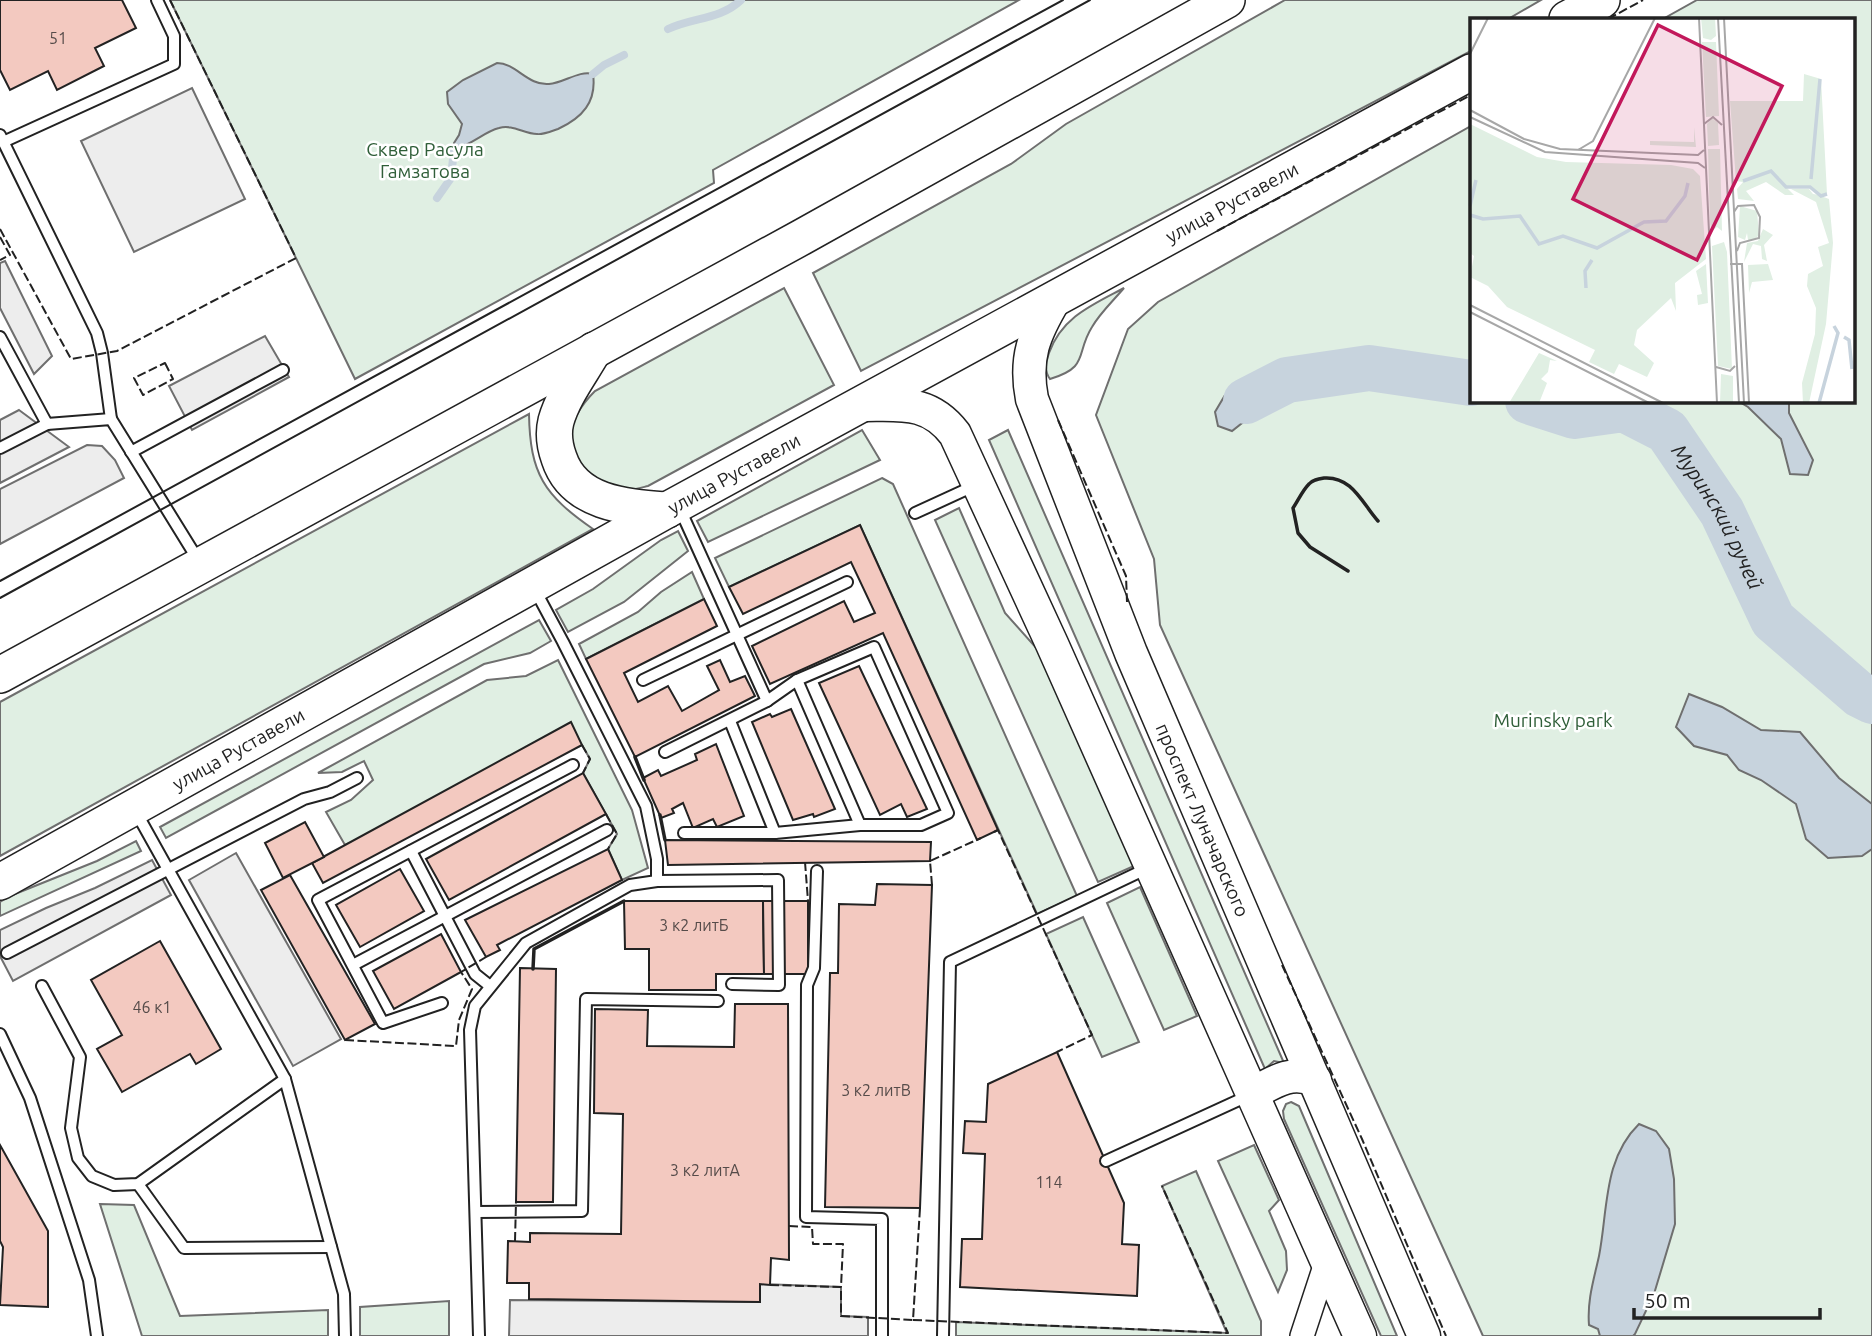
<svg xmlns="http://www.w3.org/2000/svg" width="1872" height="1336" font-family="Ubuntu,sans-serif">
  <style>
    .green { fill: #e0efe3; stroke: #6f6f6f; stroke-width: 2 }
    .parking { fill: #ededed; stroke: #6f6f6f; stroke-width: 2 }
    .water { fill: #c7d3dd; stroke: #6f6f6f; stroke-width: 2 }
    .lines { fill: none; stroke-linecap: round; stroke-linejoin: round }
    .stream { stroke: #c7d3dd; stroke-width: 8 }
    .river { stroke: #c7d3dd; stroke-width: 46 }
    .building { fill: #f3c9c0; stroke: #222; stroke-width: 2 }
    .service-casing { stroke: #222; stroke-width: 14 }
    .minor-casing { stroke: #222; stroke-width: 26 }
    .secondary-casing { stroke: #222; stroke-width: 35 }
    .primary-casing { stroke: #222; stroke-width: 38 }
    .service { stroke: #fff; stroke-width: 10 }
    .minor { stroke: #fff; stroke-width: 23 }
    .secondary { stroke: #fff; stroke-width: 32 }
    .primary { stroke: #fff; stroke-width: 35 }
    .tram { stroke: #222; stroke-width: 2 }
    .fence { stroke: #222; stroke-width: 2; stroke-dasharray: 9 3.5; stroke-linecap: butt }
    .wall { stroke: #222; stroke-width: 3.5 }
    .labels { text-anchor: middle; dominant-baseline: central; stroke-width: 5; stroke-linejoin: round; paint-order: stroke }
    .number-label { font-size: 16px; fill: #564c4a }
    .park-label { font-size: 19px; fill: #2f5e38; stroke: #fff }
    .street-label { font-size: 19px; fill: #222; stroke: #fff }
    .water-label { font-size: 21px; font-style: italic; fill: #222; stroke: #fff }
    .inset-river { fill: none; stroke: #c7d3dd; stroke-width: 3.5 }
    .inset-road { fill: none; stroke: #a7a7a7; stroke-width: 2 }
    .view { fill: #c2185b; fill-opacity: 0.15; stroke: #c2185b; stroke-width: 3.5 }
    .inset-edge { fill: none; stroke: #222; stroke-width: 3.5 }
  </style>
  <rect width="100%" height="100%" fill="#fff"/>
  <!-- green -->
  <g class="green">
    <path d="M170 0H1019L713 170 714 183 355 379Z"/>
    <path d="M1285 0H1541L1508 19H1471V51L861 371 813 273 1011 164 1066 124Z"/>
    <path d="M1697 0H1872V1336H1483L1160 625 1154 559 1096 415 1128 329 1158 302 1471 126V401H1853V19H1663Z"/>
    <path d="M784 288 834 385 648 486C636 489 623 493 610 490 604 489 597 482 592 479 557 453 568 418 595 391Z"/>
    <path d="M1124 288C1113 301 1100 313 1092 327 1075 354 1090 367 1050 379 1044 371 1046 362 1049 353 1062 317 1092 305 1124 288Z"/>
    <path d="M529 414C530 474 544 495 593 529L0 856V702Z"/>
    <path d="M862 430 880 460 708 542 697 521Z"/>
    <path d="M1008 430 1284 1063 1274 1061 1265 1069 989 440Z"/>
    <path d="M882 478 893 484 1077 896 1037 914 860 525 729 587 715 558Z"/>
    <path d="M959 508 1005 613 1039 651 1134 866 1098 882 935 520Z"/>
    <path d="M678 531 688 551 624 602 568 632 556 610 593 589 661 540Z"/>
    <path d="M692 572 704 599 586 659 579 644 638 612 661 592Z"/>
    <path d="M539 620 551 641 530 653 484 664 166 838 160 827Z"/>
    <path d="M558 660 632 810 648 868 622 880 608 849 617 834 583 773 590 759 582 745 345 845 326 812 351 800 373 780 364 761 342 772 318 773 487 680 526 676Z"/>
    <path d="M136 841 141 851 0 916V902L10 896 97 861Z"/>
    <path d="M1140 887 1197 1016 1164 1030 1107 903Z"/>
    <path d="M1083 917 1139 1042 1102 1057 1046 934Z"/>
    <path d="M1291 1102 1299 1106 1397 1336H1381L1284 1119 1283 1111 1286 1104Z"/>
    <path d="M1254 1145 1279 1200 1269 1211 1286 1251 1287 1270 1278 1292 1218 1161Z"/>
    <path d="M1196 1171 1261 1321V1336H956V1322L1227 1333 1162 1186Z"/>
    <path d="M100 1204 134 1205 180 1316 328 1310V1336H142Z"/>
    <path d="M449 1301V1336H360V1307Z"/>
  </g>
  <!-- parking -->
  <g class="parking">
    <path d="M192 88 245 199 134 252 81 141Z"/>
    <path d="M5 261 52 356 34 374 0 308V263Z"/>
    <path d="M265 336 289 377 192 430 169 386Z"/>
    <path d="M19 410 69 447 0 483V420Z"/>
    <path d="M87 445 102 446 115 460 124 478 0 544V489Z"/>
    <path d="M236 853 341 1039 293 1066 189 880Z"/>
    <path d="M152 860 171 895 13 981 0 956V930L46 908 95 888Z"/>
    <path d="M760 1284 841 1287V1316L868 1317V1336H509L510 1300 759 1302Z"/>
  </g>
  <!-- water -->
  <g class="water">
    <path d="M497 63C516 63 528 86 549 84 564 83 579 70 593 74 597 102 582 118 558 129 552 131 543 135 537 134 524 134 513 124 499 128 483 132 471 146 454 149V143L459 135 462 124 448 104 447 92 463 80Z"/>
    <path d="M1271 378 1287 380 1261 408 1232 431 1218 426 1215 412 1225 395 1254 382Z"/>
    <path d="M1738 401H1789V413L1813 460 1808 475 1790 474 1781 439 1748 407Z"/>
    <path d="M1689 694 1722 707 1761 730 1800 732 1839 778 1872 804V849L1862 856 1828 858 1806 839 1796 804 1761 780 1739 770 1727 755 1694 746 1676 727Z"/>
    <path d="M1639 1124 1656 1131 1669 1149 1674 1179 1675 1224 1654 1294 1635 1334 1633 1336H1600L1598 1329 1589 1325C1587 1300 1594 1279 1599 1256 1608 1210 1603 1159 1639 1124Z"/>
  </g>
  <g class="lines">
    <!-- stream -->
    <g class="stream">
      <path d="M668 29C693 17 720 20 741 0"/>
      <path d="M593 74 604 65 624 55"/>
      <path d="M437 198 451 178 454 149"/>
    </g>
    <!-- river -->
    <g class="river">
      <path d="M1246 401 1287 380 1369 368 1471 383"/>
      <path id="s1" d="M1528 401 1574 416 1624 409 1667 431 1722 512 1773 620 1860 695 1872 701"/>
    </g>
  </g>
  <!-- building -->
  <g class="building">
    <path d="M0 0H122L136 28 95 48 104 66 57 90 48 71 10 90 0 70Z"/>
    <path d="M860 525 998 830 977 840 883 633 770 684 752 646 844 601 854 622 875 613 851 562 743 614 729 587Z"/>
    <path d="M704 599 717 626 624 673 638 702 668 686 682 711 719 690 707 666 720 660 730 682 745 676 755 696 635 757 586 659Z"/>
    <path d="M859 666 927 809 907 817 901 804 880 815 819 683Z"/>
    <path d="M791 709 835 809 814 817 813 814 793 820 752 722 770 714 772 717Z"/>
    <path d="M571 722 582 745 323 883 312 863Z"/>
    <path d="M716 744 744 816 717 827 713 819 693 828 683 803 672 809 674 813 661 818 643 778 658 770 661 776 697 760 695 754Z"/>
    <path d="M583 773 606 814 449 900 426 859Z"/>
    <path d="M305 822 324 857 283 878 265 843Z"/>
    <path d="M665 840 931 842 930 861 668 865Z"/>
    <path d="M608 849 622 880 497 945 500 950 486 957 465 920Z"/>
    <path d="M400 869 424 911 360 947 336 905Z"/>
    <path d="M290 875 375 1024 345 1040 261 890Z"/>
    <path d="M877 884 932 885 920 1208 825 1207 830 973H838L839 904 875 905Z"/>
    <path d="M624 901H763L764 974H716V990H649V949H625Z"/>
    <path d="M763 901H808V974H764Z"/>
    <path d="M441 934 461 972 394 1009 373 971Z"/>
    <path d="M160 941 221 1049 196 1064 190 1054 122 1092 97 1049 122 1035 91 980Z"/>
    <path d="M520 968 556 969 553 1202H516Z"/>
    <path d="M735 1004H788L789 1260 771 1258 770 1285 760 1284V1302L529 1299V1283H507L508 1241 530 1242V1233L621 1234 623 1114 594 1113 595 1009 648 1010 647 1046 734 1047Z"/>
    <path d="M1057 1052 1124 1203 1122 1244 1139 1245 1137 1296 960 1287 962 1239H982L985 1154 963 1153 965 1121 986 1122 988 1084Z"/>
    <path d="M0 1145 48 1231V1307L0 1305 3 1247 0 1241Z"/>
  </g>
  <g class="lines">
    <defs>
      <g id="service">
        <path d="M0 135 97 333 102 353 111 419"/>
        <path d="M3 142 174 64V36L157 0"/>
        <path d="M0 337 47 424"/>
        <path d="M0 448 47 424 111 419 200 563"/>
        <path d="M131 452 283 370"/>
        <path d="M679 507 767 701"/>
        <path d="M915 513 976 485"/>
        <path d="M643 680 847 582"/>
        <path d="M797 680 860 825"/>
        <path d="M730 721 775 833"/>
        <path d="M665 752 767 701 797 680 874 647 948 813 921 825H860L775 833H684"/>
        <path d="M136 812 285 1079 344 1294 345 1336"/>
        <path d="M411 851 475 974 490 986"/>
        <path d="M817 871 814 968 807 985 806 1217 882 1219V1336"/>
        <path d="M657 881 778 880 779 985 732 984"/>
        <path d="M7 953 304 799 330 792 357 778"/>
        <path d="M353 965 607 830"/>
        <path d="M42 986 80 1057 71 1128 78 1158 92 1176 114 1185 138 1184 285 1079"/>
        <path d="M442 1003 383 1023 318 900 573 765"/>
        <path d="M0 1034 30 1098 89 1280 97 1336"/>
        <path d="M1106 1161 1250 1095"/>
        <path d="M138 1184 184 1248 331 1247"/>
        <path d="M476 1212 582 1211 586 999 718 1001"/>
        <path d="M479 1336 470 1030 475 1006 526 943 630 885 657 881V859L646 806 563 642 534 588"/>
        <path d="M943 1336 950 962 1150 867"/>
      </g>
      <path id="minor" d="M1302 1336 1327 1260"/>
      <g id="secondary">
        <path id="s2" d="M1055 299C1034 334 1024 358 1032 399L1131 653 1424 1336"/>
        <path d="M863 405C901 405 929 400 955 434L1052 644 1360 1336"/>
        <path d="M1252 1094C1274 1082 1290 1070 1315 1080"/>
      </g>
      <g id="primary">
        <path d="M1567 19 1602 0"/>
        <path d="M594 350C581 373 563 396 556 421 553 433 555 447 559 458 574 504 626 507 667 510"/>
        <path d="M0 675 802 237 1227 0"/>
        <path id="s3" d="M0 882 667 510 1471 72"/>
      </g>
    </defs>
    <!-- service casing -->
    <use href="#service" class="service-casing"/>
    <!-- minor casing -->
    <use href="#minor" class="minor-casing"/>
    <!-- secondary casing -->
    <use href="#secondary" class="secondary-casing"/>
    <!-- primary casing -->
    <use href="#primary" class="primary-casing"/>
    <!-- service -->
    <use href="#service" class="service"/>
    <!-- minor -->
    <use href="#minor" class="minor"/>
    <!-- secondary -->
    <use href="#secondary" class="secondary"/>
    <!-- primary -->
    <use href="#primary" class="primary"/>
    <!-- tram -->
    <g class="tram">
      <path d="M0 581 1063 0"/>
      <path d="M0 598 1090 0"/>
    </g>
    <!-- fence -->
    <g class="fence">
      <path d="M1608 19 1643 0"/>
      <path d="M0 229 71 359 117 351 296 258 170 0"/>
      <path d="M1217 231 1471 95"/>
      <path d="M0 237 10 255 0 260"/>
      <path d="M165 363 173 379 143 395 134 378Z"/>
      <path d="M1058 420 1126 576 1127 602"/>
      <path d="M582 745 590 759 583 773"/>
      <path d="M606 814 617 834 608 849"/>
      <path d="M994 832 998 830 1092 1035 1057 1052"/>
      <path d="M805 862 808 901"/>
      <path d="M932 885 930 861 981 838"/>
      <path d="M1282 965 1362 1139 1446 1336"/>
      <path d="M345 1040 456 1046 459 1020 472 989 461 972 486 957"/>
      <path d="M789 1226 812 1227 813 1244H843L841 1287"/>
      <path d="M515 1241 516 1202"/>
      <path d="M770 1285 841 1287V1316L913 1320 920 1208"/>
      <path d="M913 1320 1228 1333 1162 1186"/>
    </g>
    <!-- wall -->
    <g class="wall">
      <path d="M1348 571 1310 547 1298 533 1293 508C1298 501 1302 491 1309 484 1312 480 1318 479 1324 478 1352 476 1362 503 1378 521"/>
      <path d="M635 757 644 780"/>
      <path d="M660 815 665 840"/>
      <path d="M533 969 534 949 624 901"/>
    </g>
  </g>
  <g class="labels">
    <!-- number labels -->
    <g class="number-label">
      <text x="58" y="38">51</text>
      <text x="694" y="925">3 к2 литБ</text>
      <text x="152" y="1007">46 к1</text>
      <text x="876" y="1090">3 к2 литВ</text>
      <text x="705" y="1170">3 к2 литА</text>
      <text x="1049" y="1182">114</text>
    </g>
    <!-- park labels -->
    <g class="park-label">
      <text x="425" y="149">Сквер Расула<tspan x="425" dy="22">Гамзатова</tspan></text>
      <text x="1553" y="720">Murinsky park</text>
    </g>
    <!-- street labels -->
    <g class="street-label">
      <text stroke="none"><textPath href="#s3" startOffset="1407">улица Руставели</textPath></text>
      <text stroke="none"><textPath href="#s3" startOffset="840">улица Руставели</textPath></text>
      <text stroke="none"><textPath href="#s3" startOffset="273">улица Руставели</textPath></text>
      <text stroke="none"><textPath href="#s2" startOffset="560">проспект Луначарского</textPath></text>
    </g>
    <!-- water labels -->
    <g class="water-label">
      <text stroke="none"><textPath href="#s1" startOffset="247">Муринский ручей</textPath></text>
    </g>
  </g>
  <!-- overview -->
  <g transform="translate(1470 18)">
    <rect width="385" height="385" fill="#fff"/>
    <path d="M231 0H245L246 18 241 22 233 20ZM232 24H246L249 98 236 99ZM334 56 351 61 357 176 351 178 359 181 363 225 356 306 339 385H333L332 365 345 316 346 290 337 268 338 256 353 248 348 229 359 225 346 184 321 171H339L343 176 350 177 339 169H316L324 177H315L296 164 276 173 284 183 268 181 267 171 273 164 266 163 260 83H333ZM242 100 248 105 249 127 238 128 237 106ZM0 106 67 139 96 144 201 147 223 151 230 158 236 241 205 265 206 293 201 280 167 312 164 327 184 345 177 359 149 346 144 356 119 344 125 332 37 289 18 268 0 259 4 238 0 235ZM224 109 226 129 180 127V123L224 124ZM238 131H250L252 213 247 209 242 213 240 205ZM270 188 287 193 289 217 284 222H278L277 215 275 222 268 219ZM293 211 303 217 294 227 297 243 292 241 291 228 283 226 274 244 277 225 288 223ZM254 224 257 234 262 351 248 348 242 228ZM236 246 238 285 228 287 227 277 232 276 226 253ZM298 246 303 262 282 264 279 275 278 247ZM69 335 87 343 80 342 78 354 71 361 77 365 69 385H39ZM251 356 263 358V385H250Z" fill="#e0efe3"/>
    <path class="inset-river" d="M341 161 350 61M273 163 301 153 316 169H340L351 178 357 176M0 188 6 162M0 197 13 201 50 198 69 226 93 218 127 230 174 204 196 203 215 178 218 165M116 270 115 253 122 242M374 319 379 322 382 351M349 385 368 315 364 308"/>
    <path class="inset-road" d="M229 0 247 385M248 0 269 385M254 0 274 385M0 36 18 0M0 92 54 121 90 131 228 137 234 132M0 99 75 134 228 145 235 150M234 106 243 99 252 107M108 132 123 123 185 0M264 194 268 188 284 187 290 199 289 220 270 225 267 233M260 246H272L279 385M0 287 193 385M0 294 179 385M246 349 260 353 265 348"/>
    <path class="view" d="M188 7 312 68 227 242 103 181Z"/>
    <rect width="385" height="385" class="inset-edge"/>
  </g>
  <!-- scale -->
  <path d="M1634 1308v10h186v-10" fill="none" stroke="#222222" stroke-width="3.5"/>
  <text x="1644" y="1308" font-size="21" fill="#222222" stroke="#ffffff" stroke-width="5" paint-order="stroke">50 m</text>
</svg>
